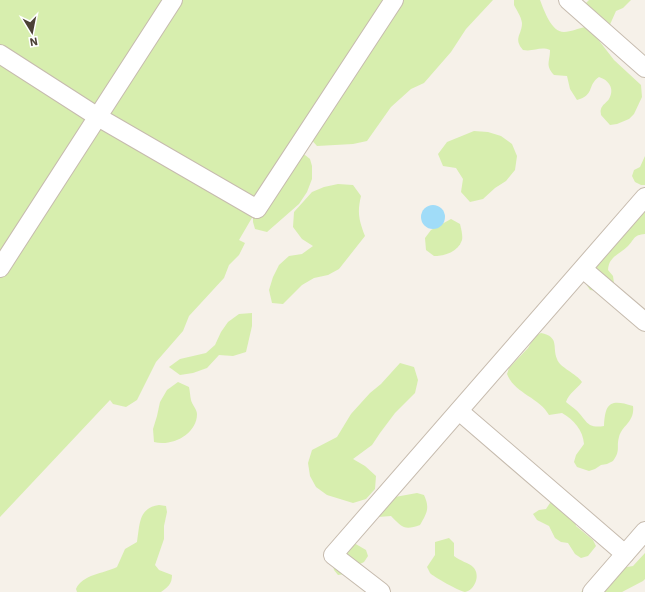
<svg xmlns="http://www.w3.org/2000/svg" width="645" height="592" font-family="'IBM Plex Sans',sans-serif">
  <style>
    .green { fill: #d7eeae }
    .water { fill: #a0dcf8 }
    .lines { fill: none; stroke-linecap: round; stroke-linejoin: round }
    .street-casing { stroke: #c6bbae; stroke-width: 20 }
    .street { stroke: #fff; stroke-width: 18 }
  </style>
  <rect width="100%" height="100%" fill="#f6f1e9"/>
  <!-- green -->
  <g class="green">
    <path d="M0 0H383L352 52 393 0H493L466 29 451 52 424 83 411 89 391 107 367 141 353 144 317 146 308 136 299 154 305 155 310 159 312 166V179L307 192 299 204 267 232 255 229 253 222V216L239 240 245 243 239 255 229 265 224 278 189 316 183 331 156 362 137 400 126 407 113 404 110 400 0 517Z"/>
    <path d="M514 0H540C544 10 551 32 564 32 571 32 578 28 586 27L585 4 589 0H631L623 8 616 11 608 29H590L614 60 641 85 642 97 634 114 629 119 617 124 610 125 601 115C601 113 600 111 601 109 602 105 607 102 609 99 615 89 609 80 599 77 587 85 595 95 577 100L570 89 567 76 554 75C545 65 550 62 550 50 540 46 534 52 523 50 513 38 522 35 522 23 521 16 517 11 514 5Z"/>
    <path d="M474 131 488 132 501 136 512 144 517 156 515 170 506 181 495 188 483 199 470 202 461 192 463 179 456 168 443 166 438 154 447 142Z"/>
    <path d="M645 156V185H641L635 182 632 176 634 170 640 167Z"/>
    <path d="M338 184 353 185 361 196C357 213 359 220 365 236L339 269 328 275 314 278 302 285 283 304 272 303 269 290 273 277 279 265 289 256 302 254 313 246 302 239 293 227 294 212 312 192 324 187Z"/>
    <path d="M645 209V234C633 235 635 239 628 246 619 255 609 256 608 270L613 276 614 283C608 290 599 292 590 290L586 284 585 278Z"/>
    <path d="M451 219 460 224C461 228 463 236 462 240 458 252 445 256 434 256L426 250 425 238 431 230Z"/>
    <path d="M252 313V326L246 352 233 356 219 355 207 368 193 373 180 375 169 367 180 359 206 353 215 345 221 332 228 322 239 314Z"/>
    <path d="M541 333C560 337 552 347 557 359 560 368 576 373 582 382 577 389 569 393 566 402 569 405 573 407 576 410 587 420 586 429 604 426 605 402 611 399 633 406 635 422 622 425 619 437 616 448 621 450 613 461L607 464 601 465 595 469 589 471 577 467 574 462 576 455 584 444C583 430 574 420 562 413L549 415C539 397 515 394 507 374L509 368 528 348 535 336Z"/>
    <path d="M400 363 414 367 418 380 415 393 395 413 380 433 372 445 353 459 365 466 376 476 375 489 366 499 353 503 327 495 316 487 310 476 308 463 312 450 337 437 351 414 370 393 381 384Z"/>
    <path d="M178 382 189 387C190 391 190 396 191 400 192 405 197 409 197 414 197 434 172 447 154 442L153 429 157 416 160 402 167 390Z"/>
    <path d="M417 493 424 495C430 508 427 513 420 525 404 531 402 527 391 516L378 517 382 503 395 497Z"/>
    <path d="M556 501 575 520 576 526 593 540 596 546 588 556 581 558 575 554 568 543 561 542 555 538 549 526 537 520 533 514 539 510 546 509 550 503Z"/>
    <path d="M159 505 166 506 167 512 164 526V539L155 565 159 570 172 575C172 584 168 587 161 592H77L76 589C83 574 103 574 117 567L125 549 137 542C140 525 138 508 159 505Z"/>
    <path d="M449 538 454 543V556C460 561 469 563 473 567 481 575 475 590 465 592 461 592 432 576 430 573 429 571 428 569 427 567L435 555V542Z"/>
    <path d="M354 543 366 550 368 556 364 562 350 569 345 574 338 575 334 570 331 557Z"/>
    <path d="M645 553V579L643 581 622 592H581L592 582 621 564 627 567 633 566Z"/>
  </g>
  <!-- water -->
  <circle class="water" cx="433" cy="217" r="12"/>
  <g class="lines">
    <defs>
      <g id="street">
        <path d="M568 0 645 68"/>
        <path d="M0 54 98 117 257 209 394 0"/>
        <path d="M0 268 173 0"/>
        <path d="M583 269 645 322"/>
        <path d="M459 411 625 554"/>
        <path d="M381 592 333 555 645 197"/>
        <path d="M592 592 645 531"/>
      </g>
    </defs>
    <!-- street casing -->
    <use href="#street" class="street-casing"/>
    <!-- street -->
    <use href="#street" class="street"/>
  </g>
  <!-- north arrow -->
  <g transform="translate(32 32) rotate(170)" stroke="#ffffff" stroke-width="3" paint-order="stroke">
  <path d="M0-3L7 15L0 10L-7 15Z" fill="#4b4136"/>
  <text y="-6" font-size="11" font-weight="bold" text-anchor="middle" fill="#4b4136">N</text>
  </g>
</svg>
